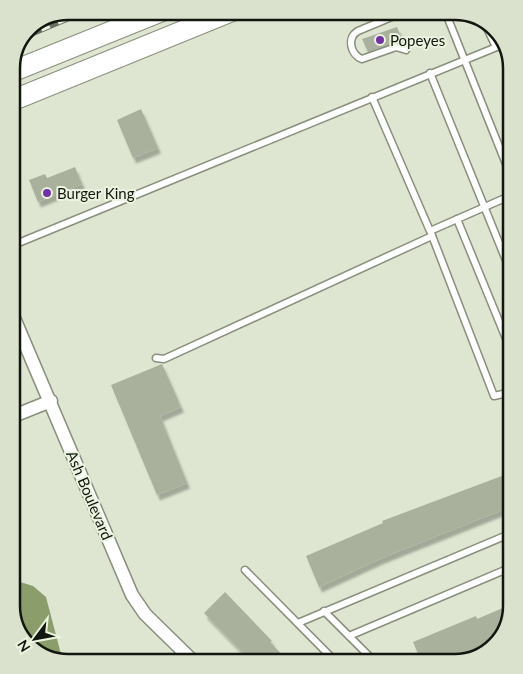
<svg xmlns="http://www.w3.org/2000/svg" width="523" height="674" font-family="Lato,sans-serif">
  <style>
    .water { fill: #8a9d6b }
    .building { fill: #a9b19d; filter: url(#shadow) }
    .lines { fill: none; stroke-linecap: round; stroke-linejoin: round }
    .lane-casing { stroke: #88907d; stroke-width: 9 }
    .street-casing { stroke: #88907d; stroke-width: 15 }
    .primary-casing { stroke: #88907d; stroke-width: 22 }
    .lane { stroke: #fff; stroke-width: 6 }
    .street { stroke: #fff; stroke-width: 12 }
    .primary { stroke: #fff; stroke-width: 20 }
    .rail-casing { stroke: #6a6f62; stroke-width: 5 }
    .rail { stroke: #ebf4df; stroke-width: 3; stroke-dasharray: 9; stroke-linecap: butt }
    .poi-dot { fill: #7232a7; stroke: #ebf4df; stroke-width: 2 }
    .labels { text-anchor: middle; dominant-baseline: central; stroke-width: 4; stroke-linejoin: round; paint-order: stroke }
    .poi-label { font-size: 15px; fill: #13160f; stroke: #ebf4df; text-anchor: start }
    .street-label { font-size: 15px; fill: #13160f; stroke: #ebf4df }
    .rim { fill: none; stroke: #13160f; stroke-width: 2.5 }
  </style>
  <defs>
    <filter id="shadow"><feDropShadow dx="3" dy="5.5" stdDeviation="1" flood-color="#0004"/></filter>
  </defs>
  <rect width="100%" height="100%" fill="#dee6d1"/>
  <!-- water -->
  <path class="water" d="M20 582 33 586 46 597 62 658 60 660 21 637 11 606V583Z"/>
  <!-- building -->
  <g class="building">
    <path d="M397 27 402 39 368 52 362 39Z"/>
    <path d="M141 109 158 148 133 158 117 120Z"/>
    <path d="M75 167 82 184 38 202 29 180 45 174 47 178Z"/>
    <path d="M162 364 181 407 160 416 187 483 157 495 111 385Z"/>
    <path d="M512 472V506L382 558 319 587 306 556 383 523 382 521Z"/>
    <path d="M225 592 272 641 270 642 290 663H253L204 613Z"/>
    <path d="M512 604 504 634 495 643 449 663H422L413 642 476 616 477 619Z"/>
  </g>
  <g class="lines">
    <defs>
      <g id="lane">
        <path d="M445 11 512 179"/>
        <path d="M487 28 496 47"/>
        <path d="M406 50 396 47 362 59C351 55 346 38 358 31L406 11"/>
        <path d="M430 73 512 275"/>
        <path d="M372 97 430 231 512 195"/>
        <path d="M457 219 512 353"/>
        <path d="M431 233 494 396 512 392"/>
        <path d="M11 246 504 44"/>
        <path d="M156 358 164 359 432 236"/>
        <path d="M245 570 337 663"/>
        <path d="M324 611 376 663"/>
        <path d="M298 623 512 533"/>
        <path d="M349 636 512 567"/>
      </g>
      <g id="street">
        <path d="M11 311 132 595 145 614 195 663"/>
        <path d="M11 417 51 401"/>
      </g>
      <g id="primary">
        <path d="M11 72 162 11"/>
        <path d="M11 101 232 11"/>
      </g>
    </defs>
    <!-- lane casing -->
    <use href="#lane" class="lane-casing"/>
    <!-- street casing -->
    <use href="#street" class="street-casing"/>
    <!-- primary casing -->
    <use href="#primary" class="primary-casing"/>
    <!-- lane -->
    <use href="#lane" class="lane"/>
    <!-- street -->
    <use href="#street" class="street"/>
    <!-- primary -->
    <use href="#primary" class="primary"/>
    <defs>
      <path id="rail" d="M25 37 87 11"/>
    </defs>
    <!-- rail casing -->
    <use href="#rail" class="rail-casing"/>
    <!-- rail -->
    <use href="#rail" class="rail"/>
  </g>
  <!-- markers -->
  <g class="poi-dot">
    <circle cx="380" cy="40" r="5"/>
    <circle cx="47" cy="193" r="5"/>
  </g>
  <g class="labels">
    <!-- poi labels -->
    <g class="poi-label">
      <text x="390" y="40">Popeyes</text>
      <text x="57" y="193">Burger King</text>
    </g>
    <!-- street labels -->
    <g class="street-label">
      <text transform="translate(90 495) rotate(67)">Ash Boulevard</text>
    </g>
  </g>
  <!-- crop -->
  <path d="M0 0H523V674H0ZM68 20H455A48 48 0 0 1 503 68V606A48 48 0 0 1 455 654H68A48 48 0 0 1 20 606V68A48 48 0 0 1 68 20Z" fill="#dae2ce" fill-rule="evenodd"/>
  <path class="rim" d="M68 20H455A48 48 0 0 1 503 68V606A48 48 0 0 1 455 654H68A48 48 0 0 1 20 606V68A48 48 0 0 1 68 20Z"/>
  <!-- north arrow -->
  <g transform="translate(35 639) rotate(238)" stroke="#ebf4df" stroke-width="4" paint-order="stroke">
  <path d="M0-4L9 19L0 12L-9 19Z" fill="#13160f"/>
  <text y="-8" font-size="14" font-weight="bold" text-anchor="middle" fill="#13160f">N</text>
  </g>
</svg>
